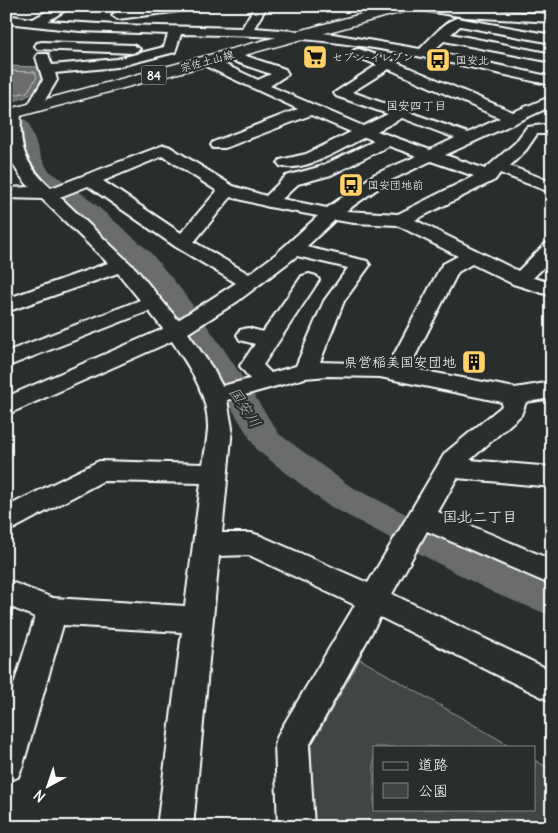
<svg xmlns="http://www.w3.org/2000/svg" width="558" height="833" font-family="Delius,'Klee One',sans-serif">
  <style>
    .green { fill: #414445; stroke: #a0a2a2 }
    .water { fill: #6a6c6d; stroke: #a6a7a7 }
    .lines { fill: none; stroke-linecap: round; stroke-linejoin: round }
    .shore { stroke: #c3c4c5; stroke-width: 1 }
    .river { fill: #6a6c6d; fill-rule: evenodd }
    .minor-casing { stroke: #fff; stroke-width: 4 }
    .major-casing { stroke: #fff; stroke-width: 3 }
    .minor { fill: #2a2d2e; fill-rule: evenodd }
    .major { fill: #2a2d2e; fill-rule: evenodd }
    .labels { text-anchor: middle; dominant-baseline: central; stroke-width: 4.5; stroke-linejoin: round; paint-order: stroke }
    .far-poi-label { font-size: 11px; fill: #fff; stroke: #2a2d2e; text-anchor: start }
    .far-street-label { font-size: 11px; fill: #fff; stroke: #2a2d2e }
    .shield { fill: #2a2d2e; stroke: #bfc0c0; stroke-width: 1 }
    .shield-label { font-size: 12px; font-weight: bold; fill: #fff }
    .far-neighbourhood-label { font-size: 12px; fill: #fff; stroke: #2a2d2e }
    .poi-label { font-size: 14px; fill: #fff; stroke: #2a2d2e; text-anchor: end }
    .water-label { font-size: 15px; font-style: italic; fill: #b4b6b6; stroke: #2a2d2e }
    .neighbourhood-label { font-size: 15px; fill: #fff; stroke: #2a2d2e }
  </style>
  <rect width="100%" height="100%" fill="#2a2d2e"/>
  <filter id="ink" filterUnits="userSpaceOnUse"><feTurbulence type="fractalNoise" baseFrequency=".02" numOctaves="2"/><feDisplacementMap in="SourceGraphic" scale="10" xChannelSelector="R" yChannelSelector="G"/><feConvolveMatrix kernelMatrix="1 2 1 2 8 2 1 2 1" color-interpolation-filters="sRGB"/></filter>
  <g filter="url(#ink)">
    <!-- green -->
    <path class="green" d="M360 659 512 747H374V809H534V760L552 770V827H314L311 746Z"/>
    <!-- water -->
    <path class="water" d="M6 66 42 67C43 94 28 97 6 103Z"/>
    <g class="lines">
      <!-- shore -->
      <path class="shore" d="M6 71 35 72 37 77 27 92 6 97"/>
      <!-- river -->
      <path class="river" d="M19 118 26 120 29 124 41 157 48 170 88 198 150 252 180 288 225 351 279 434 350 486 520 571 552 583V616L494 593 326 504 257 450 203 362 161 299 132 262 72 208 32 179 19 157 9 124 12 120Z"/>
      <defs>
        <g id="minor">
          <path d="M57 6H72L48 21 117 25 242 28 255 6H267L254 28 333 34 420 49C429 40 445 21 457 18L552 35V43L460 26 451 34 552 54V62L444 41 433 51 552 77V85C479 70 407 51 332 42 282 36 232 35 181 34L175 52 117 67 55 73 57 80 39 110H29L27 107 43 80 36 57 38 54H48L52 65 117 59 164 47 168 34 80 31 6 23V15L33 19Z"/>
          <path d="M158 6H194L188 10 118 19 112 15 118 11Z"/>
          <path d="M413 6C459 6 506 12 552 14V22L466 17 419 10Z"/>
          <path d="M42 42 133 45 140 49 133 53 37 49 35 46 37 43Z"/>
          <path d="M359 49 393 61 513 112 552 96V106L445 155 485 169 515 143 527 127 552 124V134H537L526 150 510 166 552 182V193L500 173 495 180 415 220 518 271 545 244 552 242V259L533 278 552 283V296L513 284 472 264 458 272 409 368 515 388 552 382V398L526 402 521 415 470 460 552 467V487L457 478 438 512 552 560V585L427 531 392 594 552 671V702L380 617 309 746 314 827H278L275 743 280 731 355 605 249 555 219 556 193 827H157L182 632 63 625 23 765 18 777 6 782V710L35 617 6 605V580L53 598 185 606 201 483 103 481 15 528 6 531V507L99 461 203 464C205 453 207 441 208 429 209 395 190 368 172 341L6 415V397L163 329 149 311 6 367V352L140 300 118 273 6 312V299L108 263 42 199 6 198V188L30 187C8 166 5 142 7 113L9 110H19L21 113C19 149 25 164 51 188L164 145 170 147 233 186 266 196 286 176 319 167 374 141 365 137C343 148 305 173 280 166L278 163 280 160 306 154 351 132 311 115 225 148H213L211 145 213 142 298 109 201 64 199 61 206 57 211 58 258 80 271 74 224 58 222 55 224 52H234L285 69 288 74 270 86 363 126 388 114 336 96 334 93 377 65 354 56 352 53 354 50ZM389 69 500 118 468 133 352 92ZM402 118 455 138 430 150 377 131ZM389 146 417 156 375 174 327 208 282 199 298 184 331 175ZM163 156 217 191 181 233 103 181ZM431 161 474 176 398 214 346 211 387 182ZM88 186 176 247 236 283 178 320 136 269 60 197ZM231 197 269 207 318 216 276 254 249 274 194 242ZM335 220 354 223 397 225 458 256 443 264 440 268 389 364 320 362 344 301 370 265 367 261 306 247ZM297 256 348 268 324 301 296 366 271 373 263 365 319 280 316 276 309 274 302 276 263 332 248 328 240 330 237 335 240 340 255 344 240 366 250 379 222 386 213 369 188 333 238 301ZM328 376 380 377 502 402V406L445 453 368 583 261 536 251 533H222L232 428 227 400 305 378Z"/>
        </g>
        <path id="major" d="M391 6H415L413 9 6 120V110Z"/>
      </defs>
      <!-- minor casing -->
      <use href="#minor" class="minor-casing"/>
      <!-- major casing -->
      <use href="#major" class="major-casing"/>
      <!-- minor -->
      <use href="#minor" class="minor"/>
      <!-- major -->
      <use href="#major" class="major"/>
    </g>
  </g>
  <!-- icons -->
  <defs>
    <symbol id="supermarket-square" viewBox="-11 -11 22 22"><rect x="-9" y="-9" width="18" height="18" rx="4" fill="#ffd166" stroke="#2a2d2e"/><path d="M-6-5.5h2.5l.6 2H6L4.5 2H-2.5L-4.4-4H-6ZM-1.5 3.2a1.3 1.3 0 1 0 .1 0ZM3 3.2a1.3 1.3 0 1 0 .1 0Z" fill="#111"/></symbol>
    <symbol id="bus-square" viewBox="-11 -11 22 22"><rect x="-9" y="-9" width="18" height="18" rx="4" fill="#ffd166" stroke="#2a2d2e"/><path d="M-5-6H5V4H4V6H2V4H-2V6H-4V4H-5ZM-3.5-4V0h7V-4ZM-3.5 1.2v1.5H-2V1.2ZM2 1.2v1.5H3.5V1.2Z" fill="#111"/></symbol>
    <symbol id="building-square" viewBox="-11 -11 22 22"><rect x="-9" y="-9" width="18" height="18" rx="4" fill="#ffd166" stroke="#2a2d2e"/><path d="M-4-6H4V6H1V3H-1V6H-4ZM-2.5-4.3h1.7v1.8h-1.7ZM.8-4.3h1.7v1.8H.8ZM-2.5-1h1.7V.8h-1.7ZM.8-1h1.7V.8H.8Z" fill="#111"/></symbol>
  </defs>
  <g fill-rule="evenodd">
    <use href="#supermarket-square" x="301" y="43" width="28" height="28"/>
    <use href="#bus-square" x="424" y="46" width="28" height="28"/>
    <use href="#bus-square" x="337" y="171" width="28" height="28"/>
    <use href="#building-square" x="460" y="348" width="28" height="28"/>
  </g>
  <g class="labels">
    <!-- far-poi labels -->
    <g class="far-poi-label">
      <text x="332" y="57">セブン-イレブン</text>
      <text x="456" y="60">国安北</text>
      <text x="368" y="185">国安団地前</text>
    </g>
    <!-- far-street labels -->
    <g class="far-street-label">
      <text transform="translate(207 61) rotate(-15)">宗佐土山線</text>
    </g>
    <!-- shield labels -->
    <rect class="shield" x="141.5" y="65.5" width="25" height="19" rx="4"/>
    <g class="shield-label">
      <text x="154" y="75">84</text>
    </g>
    <!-- far-neighbourhood labels -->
    <g class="far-neighbourhood-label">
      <text x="416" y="105">国安四丁目</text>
    </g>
    <!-- poi labels -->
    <g class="poi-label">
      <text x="456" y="362">県営稲美国安団地</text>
    </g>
    <!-- water labels -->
    <g class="water-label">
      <text transform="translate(245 407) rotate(57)">国安川</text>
    </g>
    <!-- neighbourhood labels -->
    <g class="neighbourhood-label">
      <text x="480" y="516">国北二丁目</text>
    </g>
  </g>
  <!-- margin -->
  <rect width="558" height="833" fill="none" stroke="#2a2d2e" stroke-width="25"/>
  <rect x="12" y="12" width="533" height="808" fill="none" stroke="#fff" stroke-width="2" filter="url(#ink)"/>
  <!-- legend -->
  <rect x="373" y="746" width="162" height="65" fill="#2a2d2e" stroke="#7f8182"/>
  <rect x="383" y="762" width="25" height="8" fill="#2a2d2e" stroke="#7f8182"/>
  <text x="418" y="770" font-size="15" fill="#ffffff">道路</text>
  <rect x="383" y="783" width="25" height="15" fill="#414445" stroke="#7f8182"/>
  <text x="418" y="796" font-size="15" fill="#ffffff">公園</text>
  <!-- north arrow -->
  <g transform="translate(48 786) rotate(220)" stroke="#2a2d2e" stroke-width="4" paint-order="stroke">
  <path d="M0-4L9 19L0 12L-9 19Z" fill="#ffffff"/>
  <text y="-8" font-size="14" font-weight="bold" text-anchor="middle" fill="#ffffff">N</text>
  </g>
</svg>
